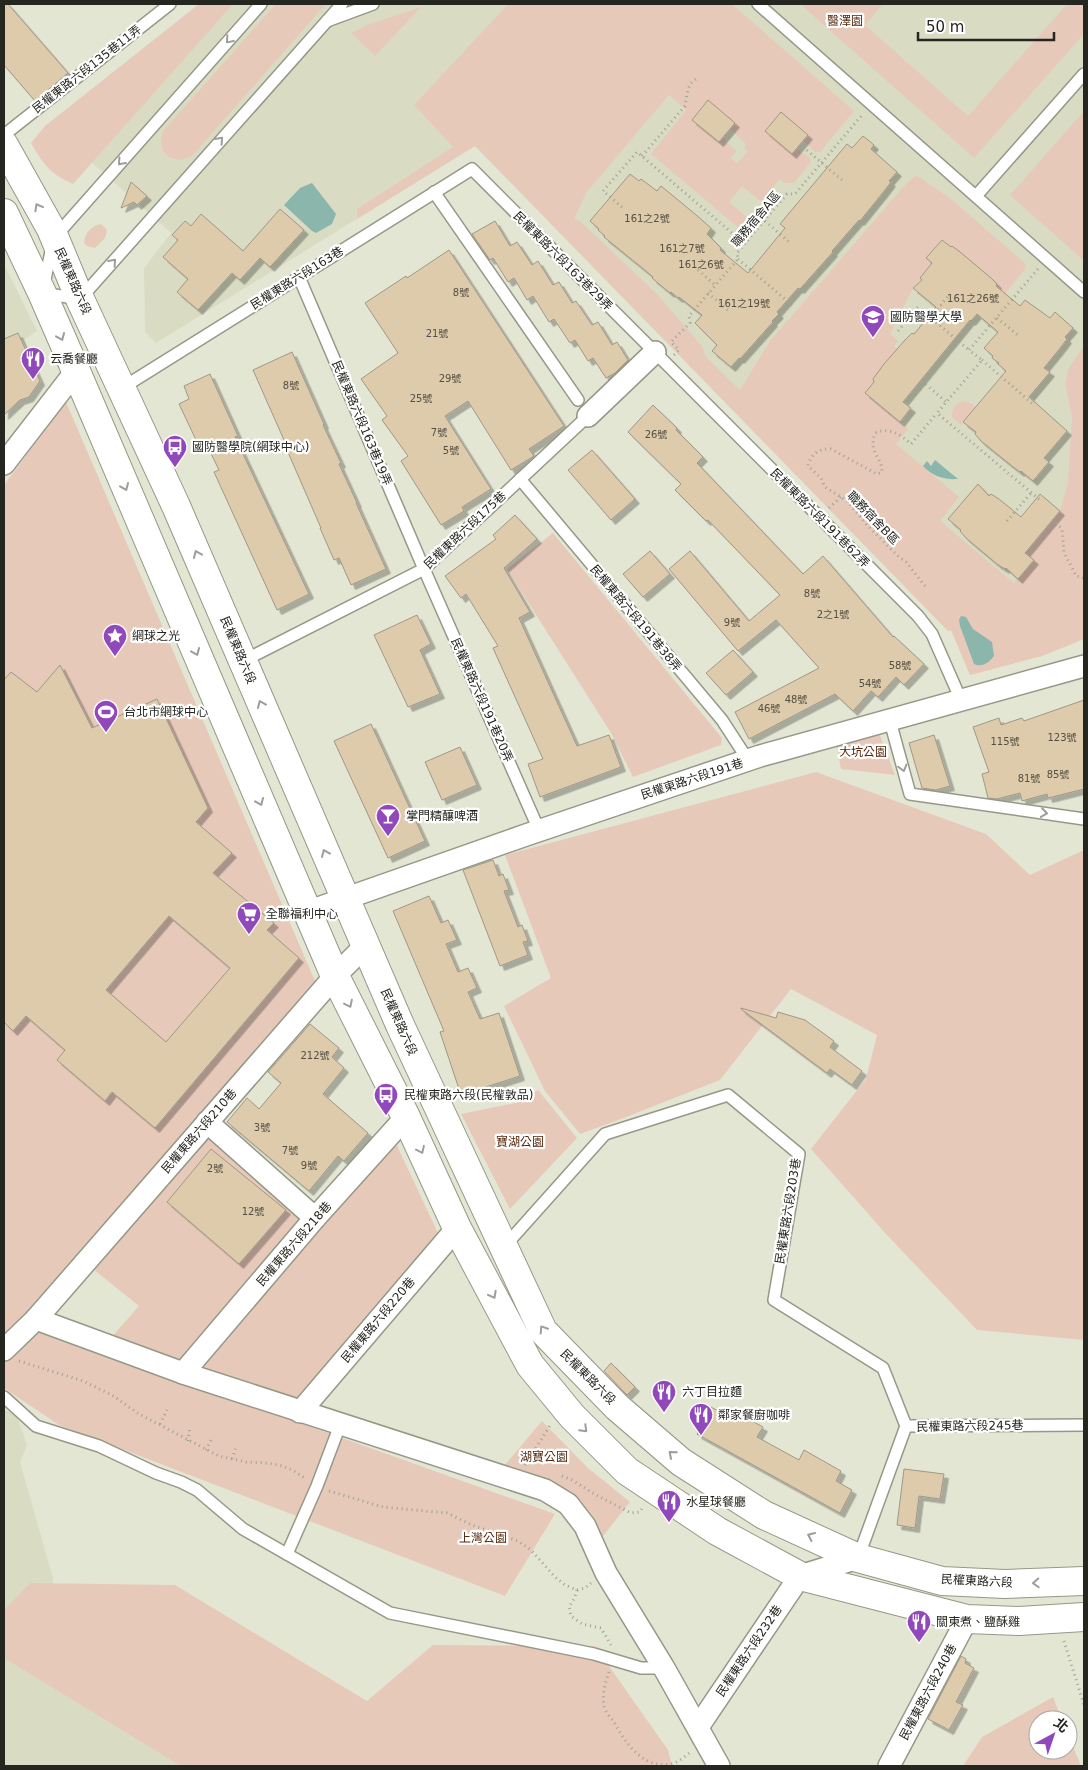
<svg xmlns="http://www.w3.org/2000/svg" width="1088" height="1770" font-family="'DejaVu Sans','Noto Sans TC',sans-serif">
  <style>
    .built { fill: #d9dcc3 }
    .green { fill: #e7c9ba; fill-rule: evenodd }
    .water { fill: #8bb6ac }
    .building { fill: #decbac; stroke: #a09787; fill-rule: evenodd; filter: url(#shadow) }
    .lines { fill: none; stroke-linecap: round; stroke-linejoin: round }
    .lane-casing { stroke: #969887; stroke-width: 14 }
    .street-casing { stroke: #969887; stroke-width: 24 }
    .secondary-casing { stroke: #969887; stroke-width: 30 }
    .path { stroke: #a0a294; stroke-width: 3; stroke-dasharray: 1 4; stroke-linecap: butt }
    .lane { stroke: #fff; stroke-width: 11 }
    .street { stroke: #fff; stroke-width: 21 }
    .secondary { stroke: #fff; stroke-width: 28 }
    .oneway { stroke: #9d9d9a }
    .labels { text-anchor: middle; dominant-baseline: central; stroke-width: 4.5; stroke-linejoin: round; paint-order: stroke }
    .number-label { font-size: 10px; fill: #534f42 }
    .park-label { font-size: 12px; fill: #56280d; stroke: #fff }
    .street-label { font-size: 12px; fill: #25261f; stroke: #fff }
    .poi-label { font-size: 12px; fill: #25261f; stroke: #fff; text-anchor: start }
  </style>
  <defs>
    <filter id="shadow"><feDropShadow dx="4.5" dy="4.5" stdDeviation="0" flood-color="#0004"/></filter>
  </defs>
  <rect width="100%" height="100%" fill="#e4e6d4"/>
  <!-- built -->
  <g class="built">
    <path d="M206 4H1084V639L1042 656 970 675 951 630 948 631 475 146 156 343 145 332 144 268 171 233 90 161Z"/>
    <path d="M4 264 37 331 4 353Z"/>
    <path d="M4 1410 16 1414 27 1445 20 1462 53 1578 51 1644 226 1766H4Z"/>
  </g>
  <!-- green -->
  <g class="green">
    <path d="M199 4H233L73 184C50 174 43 164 31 143L45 126Z"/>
    <path d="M276 4H326L192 156C172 167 155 152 163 131Z"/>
    <path d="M508 4H732L854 111 820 152H815L803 140 808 134 781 112 796 148 810 158 811 162 794 183H785L779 179 770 191 771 196 764 204 742 186 729 202 750 220 743 229H740L651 154 686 110 669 95 586 193 574 219 581 222 657 294 702 346 706 357 740 390 770 341 906 184 916 175 950 198 1026 264 1025 269 1005 294 995 287 990 277 984 272 983 274 965 259 966 257 952 246 950 248 941 240 926 258 934 264 920 277 922 280 913 288 890 334 898 341 894 346 899 351C893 356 885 362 881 369 876 377 872 386 865 393L908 429 896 444 959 497 940 521 1014 583 1034 560 1023 552 1060 511 1068 482 1072 417 1065 384 1068 369 1084 346V639L1042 656 970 675 951 630 948 631 475 146 357 219V209L453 147 414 105ZM708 101 729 128 745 143V149L748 151 737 163 731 158 737 151 725 141 726 139 723 136 718 142 692 120Z"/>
    <path d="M800 4H883L865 25 968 116 1067 4H1084V34L974 158Z"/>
    <path d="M421 7 375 56 351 33 367 25Z"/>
    <path d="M1084 111V261L1010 195Z"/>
    <path d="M101 224 107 230 105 238 95 248 87 246 84 243C84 234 92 225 101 224Z"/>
    <path d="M964 401 969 402 976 407 961 425 952 417C952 408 955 403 964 401Z"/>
    <path d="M66 402 315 981 20 1323 555 1514 505 1596 59 1425 4 1388V485Z"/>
    <path d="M553 533 722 738 721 745 633 777 611 733 507 569Z"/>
    <path d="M876 725 895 775 841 769 836 743Z"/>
    <path d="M816 772 986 834 1030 875 1084 850V1340L977 1330 886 1234 811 1149 866 1079 877 1035 791 989 720 1080 621 1119 580 1134 545 1091 504 1006 551 978 505 855Z"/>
    <path d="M538 1090 577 1138 510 1209 461 1114 515 1103Z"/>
    <path d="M211 1133 303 1215 178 1362 110 1339 139 1306 93 1269Z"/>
    <path d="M391 1133 438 1233 297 1404 191 1367Z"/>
    <path d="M542 1421 588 1468 630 1502 600 1540 504 1466Z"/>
    <path d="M30 1583 175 1585 367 1701 433 1645 595 1646 668 1750 672 1766H181L4 1658V1610Z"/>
    <path d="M1053 1697 1062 1720H1038V1750H1068V1734L1081 1766H963L982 1737Z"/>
  </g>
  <!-- water -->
  <g class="water">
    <path d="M312 183 336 214 332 224 316 233 312 231 284 205 300 188Z"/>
    <path d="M935 460 958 479C944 480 932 476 923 466L927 461 931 466Z"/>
    <path d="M961 616 966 617 973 629 992 642 994 656C989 662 983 668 974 664L960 626 959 620Z"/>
  </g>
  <!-- building -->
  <g class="building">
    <path d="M4 4H8L68 73 35 101 4 65Z"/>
    <path d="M708 100 735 123 719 142 692 120Z"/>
    <path d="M781 112 808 135 792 154 765 131Z"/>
    <path d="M863 136 874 145 871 149 897 172 889 181 891 182 885 190 860 221 859 220 832 251 833 252 800 289 798 288 777 312 779 314 772 321 773 322 740 359 739 358 731 367 712 351 717 345 695 323 702 315 679 297 678 298 671 292 670 293 652 278 653 277 646 271 604 237 605 236 598 230 599 229 590 221 630 174 639 181 641 179 657 191 661 186 695 214 711 228 707 234 721 248 720 250 748 273 785 228 780 224 847 144 852 148Z"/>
    <path d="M131 182 147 196 137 205 134 202 121 208Z"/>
    <path d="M280 209 304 230 270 267 260 258 240 280 232 273 198 310 177 292 188 279 163 257 178 240 172 235 185 221 191 226 201 214 243 251Z"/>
    <path d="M495 221 510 246 517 242 532 265 538 261 553 285 559 282 572 303 576 301 592 325 598 322 612 345 617 342 628 360 615 373 606 378 593 358 588 361 575 340 570 343 554 319 549 322 533 296 527 300 514 278 508 282 493 258 490 260 472 234Z"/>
    <path d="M942 240 951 247 952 246 960 252 991 278 997 284 996 286 1020 306 1025 300 1050 318 1055 312 1073 328 1065 337 1067 339 1061 347 1044 368 1050 372 1029 397 1067 431 1044 458 1049 462 1033 481 1021 471 1020 472 1012 466 981 441 975 434 976 432 963 422 1006 371 998 364 999 363 992 358 993 356 984 348 998 332 977 314 971 321 970 320 903 402 911 408 900 422 865 393 874 382 873 379 884 364 905 340 912 333 913 334 915 333 936 307 913 288 922 280 920 278 932 263 926 258Z"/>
    <path d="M449 250 564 426 529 449 534 456 511 470 468 401 445 416 491 489 462 507 464 511 441 525 401 461 408 456 382 420 387 416 361 379 398 353 365 303 406 276 407 278Z"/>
    <path d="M18 333 40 381 29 397 20 400 4 415V339Z"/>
    <path d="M292 352 324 424 323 425 341 463 339 464 357 503H356L386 569 351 585 339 558 334 560 320 528H321L287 450 288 449 253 370Z"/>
    <path d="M210 374 238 436 235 437 309 594 277 610 214 472 219 470 204 439 197 442 179 404 189 399 184 386Z"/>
    <path d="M653 405 677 428 676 430 703 457 697 463 803 574 823 556 893 637 894 636 924 664 904 685 896 677 878 697 871 691 853 711 835 694 749 739 735 712 819 668 776 620 738 651 669 569 690 551 749 621 780 595 708 520 706 521 675 490 681 484 628 432Z"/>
    <path d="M592 450 635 499 611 520 568 470Z"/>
    <path d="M978 484 989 496 991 494 999 499 1021 517 1040 494 1060 511 1025 553 1034 560 1018 579 1006 568 1005 569 997 564 966 538 960 531 961 530 948 519Z"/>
    <path d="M515 515 537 539 504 568 530 612 519 618 577 746 609 735 621 767 540 797 528 764 543 759 493 648 498 646 466 594 461 598 445 576 496 539 493 535Z"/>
    <path d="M650 551 670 574 643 597 623 574Z"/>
    <path d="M417 615 431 644 420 650 440 694 408 707 374 635Z"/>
    <path d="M733 650 753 672 726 695 706 673Z"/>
    <path d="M60 665 92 728 157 699 208 808 196 822 232 853 213 873 274 923 267 930 299 958 155 1128 112 1092 105 1101 57 1060 65 1050 26 1016 13 1031 4 1022V680L11 672 37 692ZM169 916 230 968 166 1042 106 990Z"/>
    <path d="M1084 700V789L1048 798 1047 794 1022 801 1020 793 997 799 988 798 982 774 989 772 973 727 999 718 1001 725 1022 718 1024 721Z"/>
    <path d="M371 724 425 841 388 858 334 741Z"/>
    <path d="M934 735 950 786 936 790 922 788 909 743Z"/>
    <path d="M460 747 477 785 442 800 425 762Z"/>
    <path d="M493 860 499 876 503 874 509 890 504 891 518 927 522 925 528 941 523 942 528 955 500 966 463 870Z"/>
    <path d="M429 896 441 923 448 920 457 940 446 944 458 972 468 968 477 988 468 992 480 1019 499 1013 520 1076 461 1095 440 1032 444 1031 393 911Z"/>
    <path d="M741 1008 776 1018 778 1012 805 1020 834 1041 830 1047 862 1071 852 1085 830 1069 827 1073 741 1009Z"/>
    <path d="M310 1024 339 1048 332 1057 344 1068 323 1094 368 1133 344 1161 338 1156 309 1191 227 1122 247 1098 259 1109 281 1083 268 1072Z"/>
    <path d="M211 1149 286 1210 239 1264 167 1202Z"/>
    <path d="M611 1363 635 1387 627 1395 604 1371Z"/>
    <path d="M711 1407 727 1416 730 1409 763 1427 757 1437 799 1460 804 1450 841 1471 836 1481 852 1490 840 1513 697 1434Z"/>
    <path d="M904 1469 944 1474 940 1499 919 1496 915 1528 897 1525Z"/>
    <path d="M961 1656 966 1659 965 1663 974 1668 956 1702 963 1705 949 1730 928 1719Z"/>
  </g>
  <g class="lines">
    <defs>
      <g id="lane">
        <path d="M261 4 54 238 42 293 80 299 342 4"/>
        <path d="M758 4 1084 292"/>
        <path d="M327 21 373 4"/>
        <path d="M4 135 170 4"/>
        <path d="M434 192 578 400"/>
        <path d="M976 196 1084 74"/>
        <path d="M299 277 424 569 539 830"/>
        <path d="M122 388 472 169 918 616 932 634 961 700"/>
        <path d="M520 479 722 720 748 760"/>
        <path d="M243 661 424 569 588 416"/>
        <path d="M890 721 910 794 1084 819"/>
        <path d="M504 1247 605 1134 728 1095 799 1154 774 1300 883 1368 906 1426"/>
        <path d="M4 1397 36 1426 99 1446 156 1473 181 1482 197 1490 243 1529 390 1613 594 1654 641 1668H664"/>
        <path d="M287 1554 317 1486 340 1425"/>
        <path d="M858 1558 906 1426 1084 1425"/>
      </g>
      <g id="street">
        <path d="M588 416 655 352"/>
        <path d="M4 464 76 371"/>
        <path d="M307 912 526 835 760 756 1084 666"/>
        <path d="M207 1122 315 1218"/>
        <path d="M36 1319 183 1373 545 1490 568 1504 585 1526 606 1573 664 1668 719 1766"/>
        <path d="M4 1350 36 1319 335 976 365 946"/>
        <path d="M183 1373 315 1218 406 1117"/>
        <path d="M300 1412 457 1228"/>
        <path d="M698 1727 800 1576 858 1558"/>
        <path d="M889 1766 967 1619"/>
      </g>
      <g id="secondary">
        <path d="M4 145 51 229 80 299 176 506 400 1025 543 1331 617 1407 681 1462 764 1515 858 1558 942 1581 1005 1584 1084 1581"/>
        <path d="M4 213 42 293 76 371 335 976 406 1117 457 1228 530 1365 572 1416 627 1471 717 1531 800 1576 967 1619 1019 1621 1084 1617"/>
      </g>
    </defs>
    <!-- lane casing -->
    <use href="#lane" class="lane-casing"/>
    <!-- street casing -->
    <use href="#street" class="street-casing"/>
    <!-- secondary casing -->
    <use href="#secondary" class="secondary-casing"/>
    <!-- path -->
    <g class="path">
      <path d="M803 147 842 180"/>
      <path d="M642 156 685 106 688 89 691 83 696 79"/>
      <path d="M622 207 603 191 637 152 745 244"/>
      <path d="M765 221 789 242"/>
      <path d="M738 259 792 305"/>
      <path d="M1038 269 969 350 982 360 937 413 1040 500"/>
      <path d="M698 270 715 285"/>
      <path d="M708 293 730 312"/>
      <path d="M931 317 950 294"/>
      <path d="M997 318 1019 336"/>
      <path d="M898 331 918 307 969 350"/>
      <path d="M674 355 679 350 671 342 690 323 689 316 738 259 737 253 787 194H795L863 114"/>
      <path d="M982 360 1034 405"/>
      <path d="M922 381 946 402"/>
      <path d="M829 508 841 497"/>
      <path d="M1053 519 1062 529 1064 552 1076 576 1084 578"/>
      <path d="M1007 521 1031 493"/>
      <path d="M925 586 906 562 899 557 867 525 847 501 825 487 821 478 808 466C810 455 819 448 831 449L877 474 882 472C882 456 868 454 875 433 889 427 900 434 911 444L937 413"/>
      <path d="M19 1361 83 1381 112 1395 139 1414 219 1456 246 1462 267 1463 283 1466 294 1471 306 1479"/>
      <path d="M160 1424 167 1410"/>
      <path d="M188 1441 190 1427"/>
      <path d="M206 1450 211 1440"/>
      <path d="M232 1459 236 1448"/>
      <path d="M525 1465 551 1424"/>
      <path d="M562 1476 572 1480 596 1495 631 1513 640 1512 643 1507"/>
      <path d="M329 1491 383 1507 447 1513 472 1525 518 1541 530 1549 555 1577 565 1585 577 1590 585 1588 591 1583"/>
      <path d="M577 1590 574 1599 569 1607 571 1616 582 1624 601 1628 611 1645"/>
      <path d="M1064 1641 1084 1705"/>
      <path d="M609 1672C605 1683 601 1697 605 1709 607 1714 611 1718 614 1722 626 1744 643 1769 671 1764 679 1762 685 1756 691 1752"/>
    </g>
    <!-- lane -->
    <use href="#lane" class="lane"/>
    <!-- street -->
    <use href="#street" class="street"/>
    <!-- secondary -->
    <use href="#secondary" class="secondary"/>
  </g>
  <!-- one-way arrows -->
  <defs><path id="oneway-chevron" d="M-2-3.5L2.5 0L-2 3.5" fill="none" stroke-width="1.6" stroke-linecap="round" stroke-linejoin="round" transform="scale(1.25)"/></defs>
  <g class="oneway">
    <use href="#oneway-chevron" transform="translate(229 40) rotate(131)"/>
    <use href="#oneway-chevron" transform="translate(220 140) rotate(-48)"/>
    <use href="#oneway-chevron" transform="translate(121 162) rotate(132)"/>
    <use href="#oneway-chevron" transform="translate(38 207) rotate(-119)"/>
    <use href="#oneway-chevron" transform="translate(113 262) rotate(-48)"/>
    <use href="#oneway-chevron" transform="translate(61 337) rotate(67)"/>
    <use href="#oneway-chevron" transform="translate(125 487) rotate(67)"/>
    <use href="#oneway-chevron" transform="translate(197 554) rotate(-113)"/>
    <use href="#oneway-chevron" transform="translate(196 652) rotate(67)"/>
    <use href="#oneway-chevron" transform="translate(261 704) rotate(-113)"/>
    <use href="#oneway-chevron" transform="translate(903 768) rotate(75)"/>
    <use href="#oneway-chevron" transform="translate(260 802) rotate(67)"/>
    <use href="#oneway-chevron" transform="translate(1044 813) rotate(8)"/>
    <use href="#oneway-chevron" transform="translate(325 853) rotate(-113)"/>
    <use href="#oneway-chevron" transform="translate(349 1004) rotate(64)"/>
    <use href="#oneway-chevron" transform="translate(421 1150) rotate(65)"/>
    <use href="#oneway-chevron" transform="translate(493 1295) rotate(62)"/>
    <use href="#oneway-chevron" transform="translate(543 1329) rotate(-123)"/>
    <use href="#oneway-chevron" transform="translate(584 1429) rotate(45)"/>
    <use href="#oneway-chevron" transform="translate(672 1454) rotate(-139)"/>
    <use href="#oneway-chevron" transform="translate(811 1536) rotate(-156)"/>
    <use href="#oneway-chevron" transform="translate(1036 1583) rotate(177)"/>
  </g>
  <!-- icons -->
  <defs>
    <symbol id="university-pin" viewBox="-11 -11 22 30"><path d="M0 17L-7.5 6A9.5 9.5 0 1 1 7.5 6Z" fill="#9148bb" stroke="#fff"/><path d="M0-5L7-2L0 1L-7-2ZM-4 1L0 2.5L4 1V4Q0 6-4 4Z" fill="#fff"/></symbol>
    <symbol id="restaurant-pin" viewBox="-11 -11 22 30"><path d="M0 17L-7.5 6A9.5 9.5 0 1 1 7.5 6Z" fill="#9148bb" stroke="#fff"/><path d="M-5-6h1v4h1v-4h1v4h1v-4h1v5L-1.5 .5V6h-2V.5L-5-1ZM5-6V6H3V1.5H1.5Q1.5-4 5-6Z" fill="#fff"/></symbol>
    <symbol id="bus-pin" viewBox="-11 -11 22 30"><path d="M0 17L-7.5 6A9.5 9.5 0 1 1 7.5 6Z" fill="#9148bb" stroke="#fff"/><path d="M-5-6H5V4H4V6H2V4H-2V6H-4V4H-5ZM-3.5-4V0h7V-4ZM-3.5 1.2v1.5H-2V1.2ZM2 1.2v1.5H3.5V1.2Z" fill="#fff"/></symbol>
    <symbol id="sight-pin" viewBox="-11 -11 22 30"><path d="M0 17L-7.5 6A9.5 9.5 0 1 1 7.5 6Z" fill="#9148bb" stroke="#fff"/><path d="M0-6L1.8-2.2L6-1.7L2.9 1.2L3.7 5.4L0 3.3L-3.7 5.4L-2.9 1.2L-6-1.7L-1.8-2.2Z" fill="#fff"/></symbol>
    <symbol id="stadium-pin" viewBox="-11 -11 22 30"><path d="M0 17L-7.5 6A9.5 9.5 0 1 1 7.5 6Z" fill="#9148bb" stroke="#fff"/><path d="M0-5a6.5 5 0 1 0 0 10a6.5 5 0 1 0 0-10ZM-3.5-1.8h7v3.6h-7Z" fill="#fff"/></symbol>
    <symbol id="bar-pin" viewBox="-11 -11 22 30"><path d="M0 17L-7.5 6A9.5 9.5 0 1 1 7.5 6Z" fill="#9148bb" stroke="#fff"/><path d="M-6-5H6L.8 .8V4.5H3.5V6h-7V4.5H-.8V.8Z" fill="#fff"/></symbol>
    <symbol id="supermarket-pin" viewBox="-11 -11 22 30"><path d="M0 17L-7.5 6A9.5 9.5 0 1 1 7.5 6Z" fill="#9148bb" stroke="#fff"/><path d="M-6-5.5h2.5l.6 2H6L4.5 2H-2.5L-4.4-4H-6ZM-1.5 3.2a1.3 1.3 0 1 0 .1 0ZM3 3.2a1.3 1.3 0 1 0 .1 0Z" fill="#fff"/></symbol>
  </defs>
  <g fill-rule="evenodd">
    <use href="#university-pin" x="859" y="303" width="28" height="38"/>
    <use href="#restaurant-pin" x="19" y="345" width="28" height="38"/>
    <use href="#bus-pin" x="161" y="433" width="28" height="38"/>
    <use href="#sight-pin" x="101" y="622" width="28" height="38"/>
    <use href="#stadium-pin" x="92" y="698" width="28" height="38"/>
    <use href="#bar-pin" x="374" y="802" width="28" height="38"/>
    <use href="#supermarket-pin" x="235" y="900" width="28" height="38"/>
    <use href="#bus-pin" x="372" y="1081" width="28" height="38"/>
    <use href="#restaurant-pin" x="650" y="1378" width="28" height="38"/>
    <use href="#restaurant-pin" x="687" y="1401" width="28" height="38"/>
    <use href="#restaurant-pin" x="655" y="1488" width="28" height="38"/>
    <use href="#restaurant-pin" x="905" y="1608" width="28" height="38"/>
  </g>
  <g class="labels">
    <!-- number labels -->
    <g class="number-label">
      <text x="647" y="218">161之2號</text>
      <text x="682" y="248">161之7號</text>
      <text x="701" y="264">161之6號</text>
      <text x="461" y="292">8號</text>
      <text x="973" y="298">161之26號</text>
      <text x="744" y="303">161之19號</text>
      <text x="437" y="333">21號</text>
      <text x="450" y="378">29號</text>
      <text x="291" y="385">8號</text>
      <text x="421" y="398">25號</text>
      <text x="439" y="432">7號</text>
      <text x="656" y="434">26號</text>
      <text x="451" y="450">5號</text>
      <text x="812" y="593">8號</text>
      <text x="833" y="614">2之1號</text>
      <text x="732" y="622">9號</text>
      <text x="900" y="665">58號</text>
      <text x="870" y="683">54號</text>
      <text x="796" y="699">48號</text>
      <text x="769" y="708">46號</text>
      <text x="1062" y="737">123號</text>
      <text x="1005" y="741">115號</text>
      <text x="1058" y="774">85號</text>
      <text x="1029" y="778">81號</text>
      <text x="315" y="1055">212號</text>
      <text x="262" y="1127">3號</text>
      <text x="290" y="1150">7號</text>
      <text x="309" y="1165">9號</text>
      <text x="215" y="1168">2號</text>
      <text x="253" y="1211">12號</text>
    </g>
    <!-- park labels -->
    <g class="park-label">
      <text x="845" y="21">醫澤園</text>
      <text x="863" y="752">大坑公園</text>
      <text x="520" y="1142">寶湖公園</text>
      <text x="544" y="1457">湖寶公園</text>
      <text x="483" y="1538">上灣公園</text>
    </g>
    <!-- street labels -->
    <g class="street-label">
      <text transform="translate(87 69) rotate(-38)">民權東路六段135巷11弄</text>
      <text transform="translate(756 219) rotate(-50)">職務宿舍A區</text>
      <text transform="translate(563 261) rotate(45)">民權東路六段163巷29弄</text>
      <text transform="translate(297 278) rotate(-32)">民權東路六段163巷</text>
      <text transform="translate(73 281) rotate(66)">民權東路六段</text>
      <text transform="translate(362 423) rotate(67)">民權東路六段163巷19弄</text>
      <text transform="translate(820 518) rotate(45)">民權東路六段191巷62弄</text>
      <text transform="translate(873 518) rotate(46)">職務宿舍B區</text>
      <text transform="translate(465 530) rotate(-43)">民權東路六段175巷</text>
      <text transform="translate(636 618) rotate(50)">民權東路六段191巷38弄</text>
      <text transform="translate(238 650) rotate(67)">民權東路六段</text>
      <text transform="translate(482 700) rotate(66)">民權東路六段191巷20弄</text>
      <text transform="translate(692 779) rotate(-18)">民權東路六段191巷</text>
      <text transform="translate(399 1022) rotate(66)">民權東路六段</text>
      <text transform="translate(199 1131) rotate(-49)">民權東路六段210巷</text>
      <text transform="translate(788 1211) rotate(-81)">民權東路六段203巷</text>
      <text transform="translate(294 1244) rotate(-49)">民權東路六段218巷</text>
      <text transform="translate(378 1320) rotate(-50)">民權東路六段220巷</text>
      <text transform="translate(588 1377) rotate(45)">民權東路六段</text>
      <text transform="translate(970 1426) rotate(-1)">民權東路六段245巷</text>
      <text transform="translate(977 1581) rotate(3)">民權東路六段</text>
      <text transform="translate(749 1651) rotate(-56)">民權東路六段232巷</text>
      <text transform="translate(928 1692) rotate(-62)">民權東路六段240巷</text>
    </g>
    <!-- poi labels -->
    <g class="poi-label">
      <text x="890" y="317">國防醫學大學</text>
      <text x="50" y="359">云喬餐廳</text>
      <text x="192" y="447">國防醫學院(網球中心)</text>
      <text x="132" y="636">網球之光</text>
      <text x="124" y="712">台北市網球中心</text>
      <text x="406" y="816">掌門精釀啤酒</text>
      <text x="266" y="914">全聯福利中心</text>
      <text x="404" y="1095">民權東路六段(民權敦品)</text>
      <text x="682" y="1392">六丁目拉麵</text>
      <text x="718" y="1415">鄰家餐廚咖啡</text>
      <text x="686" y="1502">水星球餐廳</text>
      <text x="936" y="1622">關東煮、鹽酥雞</text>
    </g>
  </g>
  <!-- border -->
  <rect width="1088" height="1770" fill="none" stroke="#25261f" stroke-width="10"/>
  <!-- north arrow -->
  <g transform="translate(1053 1735) rotate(40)"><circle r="24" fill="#ffffff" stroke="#a8a8a5"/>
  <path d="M0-4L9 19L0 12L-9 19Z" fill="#9148bb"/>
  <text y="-8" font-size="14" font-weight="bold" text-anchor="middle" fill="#25261f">北</text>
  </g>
  <!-- scale -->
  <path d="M918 32v8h136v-8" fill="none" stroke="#25261f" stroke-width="2.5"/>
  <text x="926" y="32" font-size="15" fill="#25261f" stroke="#ffffff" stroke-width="4" paint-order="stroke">50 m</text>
</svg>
